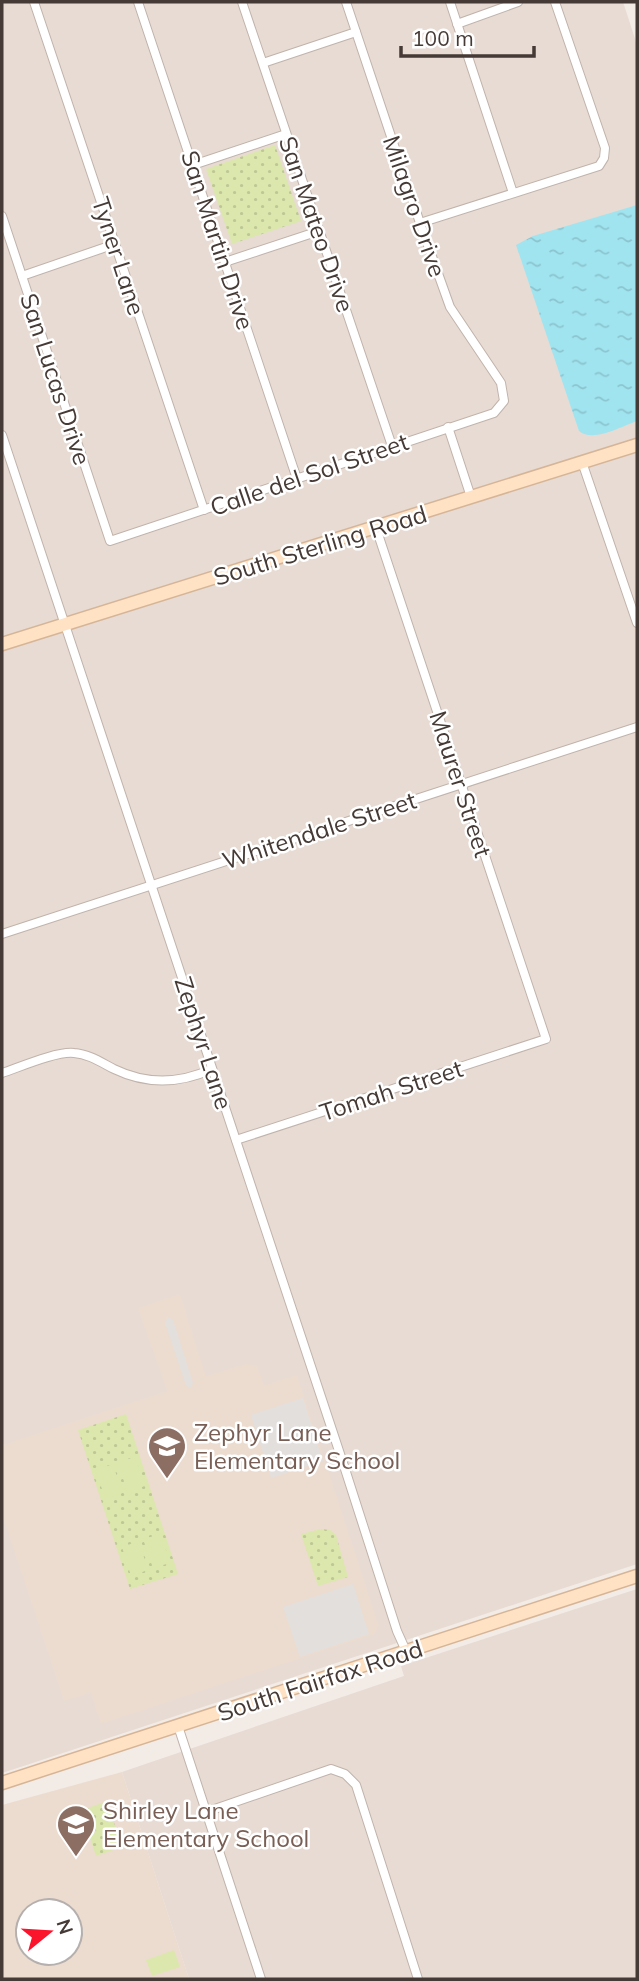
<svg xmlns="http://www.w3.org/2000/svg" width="639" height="1981" font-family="Mulish,sans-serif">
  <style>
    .residential { fill: #e7dbd3 }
    .education { fill: #ecdccf; fill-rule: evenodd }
    .park { fill: url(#park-dots) }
    .garden { fill: #dce7ad }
    .parking { fill: #e3dfdd }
    .water { fill: url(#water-ripples) }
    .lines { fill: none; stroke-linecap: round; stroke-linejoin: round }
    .street-casing { stroke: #c1b3ab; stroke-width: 10 }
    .secondary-casing { stroke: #d6b597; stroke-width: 15 }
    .street { stroke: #fff; stroke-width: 8 }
    .secondary { stroke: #ffe1c3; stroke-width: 12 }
    .labels { text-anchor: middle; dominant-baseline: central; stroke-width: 5; stroke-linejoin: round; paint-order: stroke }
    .street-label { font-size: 24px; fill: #453a35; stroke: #fff }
    .education-label { font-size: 24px; fill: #785e54; stroke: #fff; text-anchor: start }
  </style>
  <defs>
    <pattern id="park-dots" width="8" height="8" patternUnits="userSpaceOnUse" patternTransform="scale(1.75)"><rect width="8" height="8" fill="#dce7ad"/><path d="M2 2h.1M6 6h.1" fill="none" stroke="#bec795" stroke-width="1.8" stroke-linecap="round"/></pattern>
    <pattern id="water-ripples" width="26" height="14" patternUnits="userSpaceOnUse" patternTransform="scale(1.75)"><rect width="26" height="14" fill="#a0e4f0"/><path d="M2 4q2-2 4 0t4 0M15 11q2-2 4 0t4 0" fill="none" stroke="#8bc4ce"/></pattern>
  </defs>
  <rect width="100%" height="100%" fill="#f3ebe5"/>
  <!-- residential -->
  <g class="residential">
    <path d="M2 2H623L637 45V1564L2 1773Z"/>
    <path d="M637 1589V1979H189L122 1772 404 1676 401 1666Z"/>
  </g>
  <!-- education -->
  <g class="education">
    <path d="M180 1294 206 1376 245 1364 257 1365 264 1385 297 1375 379 1626 375 1634 101 1724 91 1693 64 1701 2 1514V1445L167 1391 138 1308Z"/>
    <path d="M122 1772 189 1979H2V1805ZM28 1911H70V1953H28Z"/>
  </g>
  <!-- park -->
  <g class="park">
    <path d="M275 145 301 221 232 244 206 169Z"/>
    <path d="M126 1414 178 1574 130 1589 78 1430Z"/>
    <path d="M321 1529 330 1530 336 1535 348 1577 318 1586 301 1534Z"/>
    <path d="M107 1801 122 1847 96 1856 89 1835 96 1832 88 1808Z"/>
  </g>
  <!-- garden -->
  <g class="garden">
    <path d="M135 1457 145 1486 127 1491 118 1462Z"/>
    <path d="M113 1464 122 1493 105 1499 96 1470Z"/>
    <path d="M161 1534 170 1563 153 1568 143 1539Z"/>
    <path d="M139 1541 148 1570 131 1576 122 1547Z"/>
    <path d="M174 1950 180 1967 152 1976 146 1960Z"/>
  </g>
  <!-- parking -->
  <g class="parking">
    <path d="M168 1317 173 1320 193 1383 190 1388 186 1385 165 1323Z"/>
    <path d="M303 1398 323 1461 271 1478 251 1415Z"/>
    <path d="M353 1584 369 1634 300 1657 283 1607Z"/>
  </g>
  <!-- water -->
  <path class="water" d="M637 205V421C622 426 593 443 579 431L516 245 533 236Z"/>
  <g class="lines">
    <defs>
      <g id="street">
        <path d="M34 2 204 510"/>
        <path d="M138 2 297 479"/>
        <path d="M242 2 392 446"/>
        <path d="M450 2 513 193"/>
        <path d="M457 24 518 2"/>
        <path d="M263 63 356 32"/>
        <path d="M193 165 286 134"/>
        <path d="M2 216 110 541 494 413 504 401 501 383 450 307 420 223 346 2"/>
        <path d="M420 223 599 166 604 158 605 148 555 2"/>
        <path d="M225 262 319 231"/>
        <path d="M22 276 115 244"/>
        <path d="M448 427 471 497"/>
        <path d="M2 435 345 1469 397 1631 406 1651"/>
        <path d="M582 462 637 623"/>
        <path d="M2 934 637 727"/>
        <path d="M2 1073C20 1067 57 1051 74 1053 89 1054 102 1063 114 1069 147 1085 179 1084 212 1069"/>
        <path d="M236 1140 546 1039 376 528"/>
        <path d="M178 1726 261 1979"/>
        <path d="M206 1812 331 1769 345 1774 356 1785 418 1979"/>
      </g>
      <g id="secondary">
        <path d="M2 644 637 445"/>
        <path d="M2 1783 637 1576"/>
      </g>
    </defs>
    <!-- street casing -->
    <use href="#street" class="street-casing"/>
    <!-- secondary casing -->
    <use href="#secondary" class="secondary-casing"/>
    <!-- street -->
    <use href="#street" class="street"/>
    <!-- secondary -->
    <use href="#secondary" class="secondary"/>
  </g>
  <!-- icons -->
  <defs>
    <symbol id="school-pin" viewBox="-11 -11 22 30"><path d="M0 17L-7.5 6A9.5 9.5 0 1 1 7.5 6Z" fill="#8d6e63" stroke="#fff"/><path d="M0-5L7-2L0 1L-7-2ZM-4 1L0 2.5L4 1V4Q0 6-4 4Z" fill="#fff"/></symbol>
  </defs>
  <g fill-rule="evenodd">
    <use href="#school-pin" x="145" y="1424" width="44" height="60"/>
    <use href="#school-pin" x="54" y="1802" width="44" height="60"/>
  </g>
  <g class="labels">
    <!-- street labels -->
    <g class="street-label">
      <text transform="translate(415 206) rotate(71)">Milagro Drive</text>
      <text transform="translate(317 224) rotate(71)">San Mateo Drive</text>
      <text transform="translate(218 240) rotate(72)">San Martin Drive</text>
      <text transform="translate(119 256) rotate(72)">Tyner Lane</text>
      <text transform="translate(56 379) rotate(72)">San Lucas Drive</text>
      <text transform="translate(309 474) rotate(-19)">Calle del Sol Street</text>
      <text transform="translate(320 545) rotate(-17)">South Sterling Road</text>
      <text transform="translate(461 784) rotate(72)">Maurer Street</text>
      <text transform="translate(319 830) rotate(-18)">Whitendale Street</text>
      <text transform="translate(204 1043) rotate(72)">Zephyr Lane</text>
      <text transform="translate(391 1090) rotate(-18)">Tomah Street</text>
      <text transform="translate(320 1680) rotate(-18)">South Fairfax Road</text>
    </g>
    <!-- education labels -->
    <g class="education-label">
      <text x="194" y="1432">Zephyr Lane<tspan x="194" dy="28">Elementary School</tspan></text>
      <text x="103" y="1810">Shirley Lane<tspan x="103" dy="28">Elementary School</tspan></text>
    </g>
  </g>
  <!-- border -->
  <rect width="639" height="1981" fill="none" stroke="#453a35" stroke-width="7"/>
  <!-- north arrow -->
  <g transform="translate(49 1932) rotate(72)"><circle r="33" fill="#ffffff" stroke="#b5b0ae" stroke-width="2"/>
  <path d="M0-5L12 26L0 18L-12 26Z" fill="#fa142c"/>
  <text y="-10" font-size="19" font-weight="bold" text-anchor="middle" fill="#453a35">N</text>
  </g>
  <!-- scale -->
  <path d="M401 46v10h133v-10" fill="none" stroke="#453a35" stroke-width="3.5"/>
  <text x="412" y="46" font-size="21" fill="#453a35" stroke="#ffffff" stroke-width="5" paint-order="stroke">100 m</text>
</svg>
